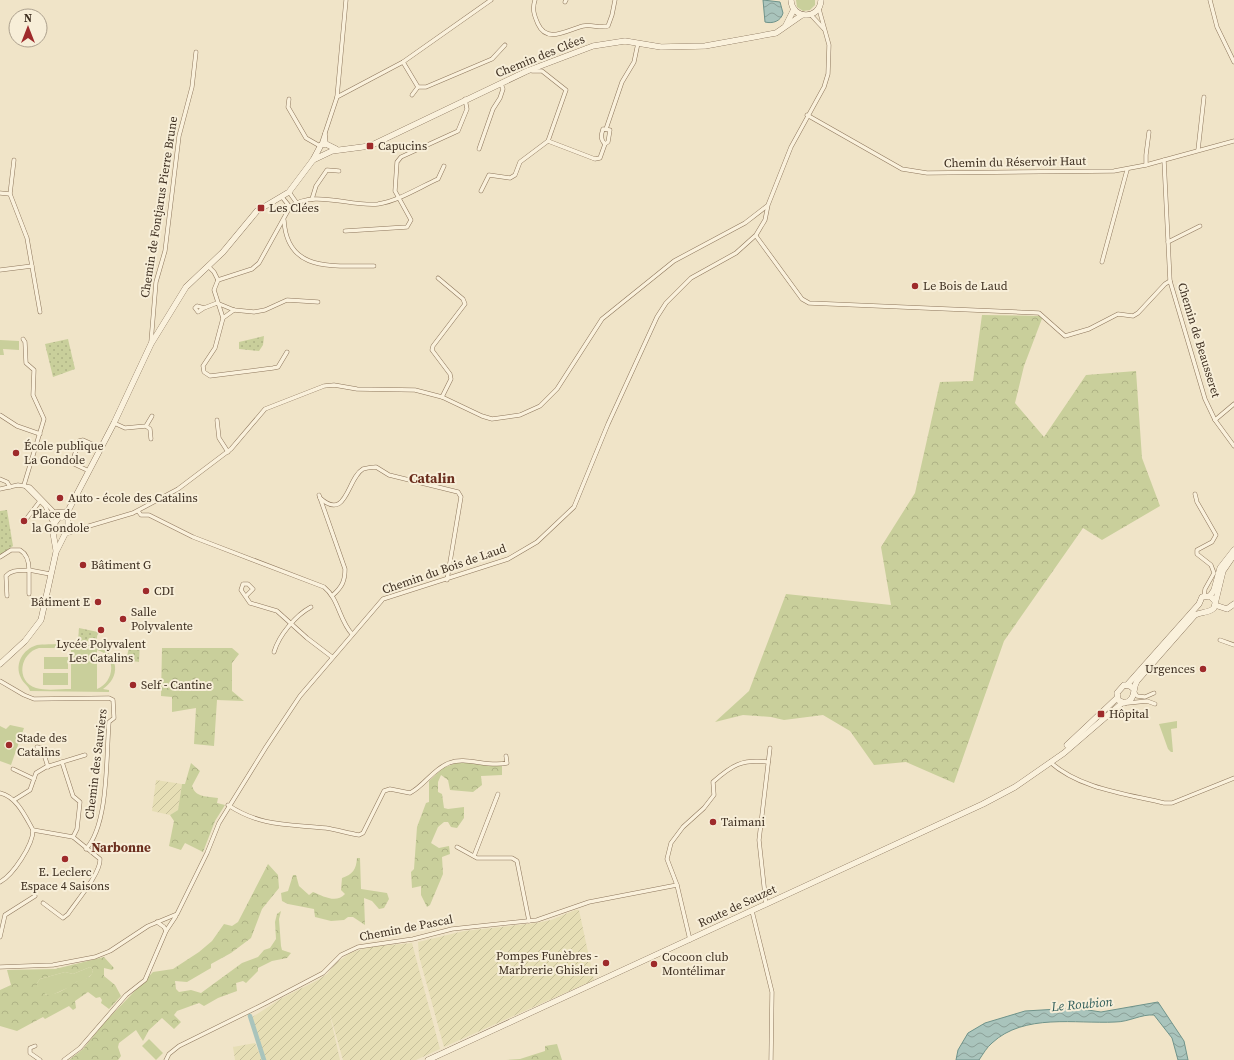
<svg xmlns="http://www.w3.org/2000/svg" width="1234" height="1060" font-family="'Source Serif 4',serif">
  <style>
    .farmland { fill: url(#farmland-furrows) }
    .grass { fill: #c9cf9b; fill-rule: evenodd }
    .forest { fill: url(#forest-crowns); fill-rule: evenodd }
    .park { fill: url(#park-dots) }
    .water { fill: url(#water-waves); stroke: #6f938a }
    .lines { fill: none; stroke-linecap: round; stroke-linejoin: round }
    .canal { stroke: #a9c4bc; stroke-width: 4.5 }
    .street-casing { stroke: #8d765c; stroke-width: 4.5 }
    .secondary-casing { stroke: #6f573f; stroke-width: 6 }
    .street { stroke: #faf1dc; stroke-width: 3.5 }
    .secondary { stroke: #faf1dc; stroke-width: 5.5 }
    .poi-dot { fill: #9e2a2b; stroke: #f7eed8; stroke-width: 1.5 }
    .labels { text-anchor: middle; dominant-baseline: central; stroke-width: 4; stroke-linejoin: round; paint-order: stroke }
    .street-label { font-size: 12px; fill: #3d2e20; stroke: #f7eed8 }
    .poi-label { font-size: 12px; fill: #3d2e20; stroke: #f7eed8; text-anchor: start }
    .neighbourhood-label { font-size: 13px; font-weight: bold; fill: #6b2e1e; stroke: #f7eed8 }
    .water-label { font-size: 13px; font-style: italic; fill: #2f5d5a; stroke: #f7eed8 }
    .quarter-label { font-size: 14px; font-weight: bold; fill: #6b2e1e; stroke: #f7eed8 }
  </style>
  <defs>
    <pattern id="farmland-furrows" width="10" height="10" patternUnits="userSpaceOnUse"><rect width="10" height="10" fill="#e6deb5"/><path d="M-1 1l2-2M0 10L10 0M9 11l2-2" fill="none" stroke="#c6bf9b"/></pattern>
    <pattern id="forest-crowns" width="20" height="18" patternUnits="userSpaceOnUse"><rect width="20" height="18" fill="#c9cf9b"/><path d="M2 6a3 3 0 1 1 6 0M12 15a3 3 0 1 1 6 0" fill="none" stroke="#aeb285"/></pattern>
    <pattern id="park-dots" width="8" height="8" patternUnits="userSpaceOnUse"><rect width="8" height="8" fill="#c9cf9b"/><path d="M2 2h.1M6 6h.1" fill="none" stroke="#aeb285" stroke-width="1.8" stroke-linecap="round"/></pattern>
    <pattern id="water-waves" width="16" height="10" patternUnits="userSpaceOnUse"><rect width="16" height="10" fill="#a9c4bc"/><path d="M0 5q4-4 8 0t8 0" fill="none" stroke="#8ba098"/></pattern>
  </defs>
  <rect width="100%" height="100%" fill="#f0e4c8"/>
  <!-- farmland -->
  <g class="farmland">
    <path d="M156 780 182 784 178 810 170 815 152 811Z"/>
    <path d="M575 910H579L594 980 444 1047 419 956 418 942 464 931 536 923 551 920Z"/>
    <path d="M412 943 440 1049 416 1060H343L329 1011 340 1060H265L251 1018 282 998 318 980 327 974 336 963 350 953 369 947Z"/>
    <path d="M255 1043 262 1060H235L233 1047Z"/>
  </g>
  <!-- grass -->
  <g class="grass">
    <path d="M796 0H815V5L810 10 803 11 797 7Z"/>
    <path d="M0 340 19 341V350L3 349 4 355H0Z"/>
    <path d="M37 645C49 644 90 643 100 647 108 650 113 657 115 666 116 676 111 683 103 689L109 690V692L30 691C29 686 23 683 21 678 14 664 23 649 37 645ZM39 648H71V689C60 689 46 691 36 688 15 681 20 653 39 648ZM97 650C117 655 115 682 97 689Z"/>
    <rect x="44" y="657" width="24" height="12"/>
    <rect x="43" y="673" width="25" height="12"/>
    <path d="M1177 721V728L1171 729 1173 752H1171L1168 749 1159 724Z"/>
    <path d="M10 725 24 728 11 765 0 761V726L6 729Z"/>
    <path d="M90 967 93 970 92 974 85 980 76 982 74 985 52 995H47L37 990V983L40 979 65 972 73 974Z"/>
    <path d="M149 1039 163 1053 156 1060 142 1046Z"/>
  </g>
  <!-- forest -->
  <g class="forest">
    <path d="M982 315 1043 316 1024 366 1015 403 1044 437 1086 375 1136 371 1142 458 1160 506 1102 540 1083 528 1004 641 954 783 906 762 874 765 850 731 823 715 784 720 771 717 743 715 715 722 749 691 786 594 891 605 881 547 915 493 940 382 973 381Z"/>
    <path d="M162 648H232L239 654 232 663V691L244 701 217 700 214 746 194 744 196 708 172 712V697L161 696Z"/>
    <path d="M459 762 502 766V775L481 776 482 785 473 792 450 790 448 780 441 775 438 782V792L442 794 444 808 448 809 464 807V818L457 828 451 827 448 822H444L438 827 431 843 439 848 449 846 450 854 442 857 443 874 430 905 427 907 421 895V886L412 888 411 872 414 869 417 827 426 803 429 802V781L443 768Z"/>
    <path d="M191 763 200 771 192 786C196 798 207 796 218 798L217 803 225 805 215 821 203 852 185 843 181 850 169 846 174 821 170 815 178 810 182 784H185Z"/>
    <path d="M357 858H360L361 889 387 893 389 899 384 908 379 909 372 901 364 898 365 925 353 917H348L344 920 331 921 315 917 314 909 288 904 282 901 281 893 288 891 293 875H296L299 886 309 895 313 892C323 896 336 904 345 894L341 890 342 878C353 874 356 870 357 858Z"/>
    <path d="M268 864 278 875 279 888 262 909 251 938 231 953 211 964V968L187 982 175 981 176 989 179 992 191 990 201 993 242 963 258 957 264 950 270 948 276 939 275 922 277 914 281 911 279 919 281 946 282 950 291 953 287 958 272 961 258 968V971L246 983 243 981 236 983 237 991 218 998 204 1006 199 1003 177 1011 174 1015 181 1022 174 1029 162 1018 149 1030 143 1041 136 1030 119 1043 118 1047 121 1056 118 1060H69L83 1049 104 1023 153 972 173 969 199 952 212 941 224 924 232 926 238 922Z"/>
    <path d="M104 957 114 968 112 970 104 968V976L115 985 121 996 109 1009 101 1003 102 1000 100 997 96 998 88 992 75 1001 76 1008 73 1010 69 1006 45 1019 43 1017 17 1031 0 1026V990L11 985 7 970 55 969ZM90 967 93 970C91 980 83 978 76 982 67 988 57 995 46 995L42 989 37 990V983L40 979 65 972 73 974Z"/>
    <path d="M557 1044 562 1060H506L520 1059 545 1051V1046Z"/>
  </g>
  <!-- park -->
  <g class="park">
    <path d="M264 336 263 345 259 351 239 349V342Z"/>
    <path d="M68 339 75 369 53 377 45 344Z"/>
    <path d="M7 510 13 546 0 555V511Z"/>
    <path d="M79 628 98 632 96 642 78 641Z"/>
    <path d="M130 641 140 642 139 662 132 661V658L127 657Z"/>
  </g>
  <!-- water -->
  <g class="water">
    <path d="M763 0 780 2 783 13C781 21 773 24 765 22Z"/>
    <path d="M1158 1002 1184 1041 1188 1060H1178L1172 1038 1154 1015C1141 1014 1129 1022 1115 1022 1076 1024 1024 1013 992 1043 987 1047 983 1054 979 1060H956L958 1050 968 1033 985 1023 1025 1011 1075 1008 1101 1012Z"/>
  </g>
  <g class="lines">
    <!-- canal -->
    <path class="canal" d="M250 1016 264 1060"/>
    <defs>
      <g id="street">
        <path d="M535 0C532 9 534 15 538 24 547 44 567 30 583 26 592 24 600 29 608 26L612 15 615 0"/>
        <path d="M1210 0 1217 27 1234 62"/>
        <path d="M565 2 566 0"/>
        <path d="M811 15 824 29"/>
        <path d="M403 62 418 87H426L492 59 505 45"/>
        <path d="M412 95 418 87"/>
        <path d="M337 97 403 62 491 0"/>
        <path d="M289 99 288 107 306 138 320 146"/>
        <path d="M807 115 902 169 927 173 1114 171 1146 165 1234 141"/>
        <path d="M606 129 622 82 634 62 638 43"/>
        <path d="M325 133 326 144"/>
        <path d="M548 141 595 159 600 158 605 144 608 142 610 130 603 129C601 135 600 139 605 144"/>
        <path d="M321 145 337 97 346 0"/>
        <path d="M479 149 493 109 500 98 503 89 501 84"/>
        <path d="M1198 150 1204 97"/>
        <path d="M14 160 10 194 27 238 40 312"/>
        <path d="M1164 160 1170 281 1205 399 1215 420 1234 446"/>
        <path d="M1146 165V155L1149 132"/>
        <path d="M481 191 489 175 510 178 515 175 520 162 548 141 566 90 542 71H532"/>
        <path d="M289 192 296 202"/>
        <path d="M0 193 10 194"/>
        <path d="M282 197 290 207"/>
        <path d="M312 199 316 186 327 170 339 171"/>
        <path d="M284 220C287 274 335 265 374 266"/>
        <path d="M345 231 407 227 411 220 395 191 397 162 401 157 458 131 467 109 465 99"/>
        <path d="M756 236 802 299 809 303 1039 313 1065 336 1089 329 1118 314 1133 316 1138 313 1165 284 1170 281"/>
        <path d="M1168 242 1200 226"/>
        <path d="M1102 262 1127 170"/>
        <path d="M209 267 214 272 218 280"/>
        <path d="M0 270 32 266"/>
        <path d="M438 278 463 299 465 304 433 346 432 350 450 374 451 379 442 397"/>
        <path d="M218 280 252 269 259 263 290 207C313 189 350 207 378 204 398 201 420 187 438 179L444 166"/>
        <path d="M218 280 214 290 223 318 215 348 203 366 204 372 210 376 273 368 278 367 287 352"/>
        <path d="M204 308 198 312 195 308 197 306 204 308 217 303 234 310 254 312 265 310 287 300 318 302"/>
        <path d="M223 318 234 310"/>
        <path d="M23 339 25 342 26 363 34 370 33 395 44 419 24 485"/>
        <path d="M151 342 156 282 165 251 179 136 192 87 196 52"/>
        <path d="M0 415 17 426 40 434"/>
        <path d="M217 420 219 438 228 452"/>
        <path d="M1215 420 1234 404"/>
        <path d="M114 423 125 428 146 426 152 416"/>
        <path d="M146 426 150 429 151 439"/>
        <path d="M89 471 72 463 79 441 83 440 101 448"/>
        <path d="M0 479 7 482 10 487"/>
        <path d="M24 485 45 506 53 523"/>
        <path d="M0 489 18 485 30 487 59 517"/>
        <path d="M1195 494 1197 502 1216 535 1212 542 1197 550V554L1211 565 1214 573 1205 589 1204 596"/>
        <path d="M319 495 345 569C345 581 342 587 333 595"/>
        <path d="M320 498C347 522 347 478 363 469 367 468 372 467 376 467L389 475 458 492 461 497 447 580"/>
        <path d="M138 511 141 515H149L193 537 324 587C339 599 339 620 352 634"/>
        <path d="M54 512 67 511"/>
        <path d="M24 522 40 501"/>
        <path d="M79 529 133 513 178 489 231 449 265 409 324 386 334 385 357 389 415 390 442 397 482 416 492 419 520 415 540 406 557 389 602 319 674 261 745 223 767 206"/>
        <path d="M0 557 11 550H20C27 554 29 562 29 570L50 574"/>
        <path d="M7 596 6 576C12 569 21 571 29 570V594"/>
        <path d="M246 596 253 589 248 584H243L241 590 250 603 277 611 307 638 332 657"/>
        <path d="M1220 640 1234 645"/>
        <path d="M274 652C279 635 296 615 311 607"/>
        <path d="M0 681 24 695 34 699 109 698 113 700 114 718 109 722C106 756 109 824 86 849"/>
        <path d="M1135 693 1137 696 1145 697 1154 693"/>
        <path d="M1128 703 1147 701 1155 704"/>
        <path d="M37 747 46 749"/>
        <path d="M42 748 48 767"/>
        <path d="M62 762 73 796 80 802 77 829 73 837"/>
        <path d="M1050 762C1080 789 1127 794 1164 803H1172L1234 778"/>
        <path d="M13 769 34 779"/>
        <path d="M0 793C17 797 25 816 33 830"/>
        <path d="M14 800 30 790 36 773 46 767 85 755"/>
        <path d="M228 805C261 827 289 824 326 828 337 830 348 833 359 835L363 833 384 791 390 789 410 793C424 786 433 769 449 763 466 756 488 768 507 763L506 756"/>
        <path d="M33 830 73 837 100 859C101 873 76 902 68 914L63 918 43 903"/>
        <path d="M457 847 477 858H512L517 861 529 921"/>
        <path d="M474 856 498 794"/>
        <path d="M0 882C13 875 33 845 33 830"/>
        <path d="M766 904 759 840 770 748"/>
        <path d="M752 911 772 992 771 1060"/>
        <path d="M166 931 176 916"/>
        <path d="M0 937 5 915 35 896"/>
        <path d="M690 940 677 885 667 859 671 843 683 827 704 808 714 795 713 782C732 765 742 759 768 762"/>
        <path d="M0 967 53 965 95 957 110 951 148 926 177 914 207 853 219 823 266 747 300 696 383 599 508 559 537 542 574 507 608 424 657 317 666 303 691 278 736 253 756 235 765 220 768 205 791 147 824 87 828 74 829 45 819 9"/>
        <path d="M35 1046 30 1048V1053L40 1060"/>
        <path d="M64 1060 80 1048 126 995 145 980 166 931 164 927 157 922"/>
        <path d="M166 1060 169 1054 179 1046 264 1004 323 973 341 955 358 947 413 939 452 929 537 920 589 902 677 885"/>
      </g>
      <g id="secondary">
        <path d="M791 0C792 20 820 20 821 0"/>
        <path d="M786 25 794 9"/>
        <path d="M313 160 332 151 370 146 527 71 593 46 625 41 661 47 705 46 776 33 802 15"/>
        <path d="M62 517 68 511 114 423 151 344 186 287 223 252 257 211 289 192 313 160 321 145 326 144 336 149"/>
        <path d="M66 533 79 529"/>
        <path d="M56 550 52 527 59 517H64"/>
        <path d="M1210 596 1214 590 1220 568 1234 550"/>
        <path d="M1215 605 1227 609 1234 604"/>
        <path d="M0 664 25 641 41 620 56 552 68 528V511"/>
        <path d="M1127 685 1199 604 1202 597 1210 596 1215 601"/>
        <path d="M1134 689 1130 686 1124 685 1117 693 1118 700 1124 703C1137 700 1132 689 1137 681L1195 615C1201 612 1209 613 1214 608L1223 571 1234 555"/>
        <path d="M1067 745 1117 698"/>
        <path d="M428 1060 983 804 1015 787 1064 753 1122 703"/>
      </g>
    </defs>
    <!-- street casing -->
    <use href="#street" class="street-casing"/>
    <!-- secondary casing -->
    <use href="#secondary" class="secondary-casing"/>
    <!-- street -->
    <use href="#street" class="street"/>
    <!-- secondary -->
    <use href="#secondary" class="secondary"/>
  </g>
  <!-- markers -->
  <g class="poi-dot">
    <rect x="366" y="142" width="8" height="8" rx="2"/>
    <rect x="257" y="204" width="8" height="8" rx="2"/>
    <circle cx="915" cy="286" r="4"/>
    <circle cx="16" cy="453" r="4"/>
    <circle cx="60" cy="498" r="4"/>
    <circle cx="24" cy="521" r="4"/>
    <circle cx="83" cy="565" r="4"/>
    <circle cx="146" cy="591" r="4"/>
    <circle cx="98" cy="602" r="4"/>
    <circle cx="123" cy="619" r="4"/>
    <circle cx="101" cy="630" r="4"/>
    <circle cx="1203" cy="669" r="4"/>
    <circle cx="133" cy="685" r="4"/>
    <rect x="1097" y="710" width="8" height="8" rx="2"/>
    <circle cx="9" cy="745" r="4"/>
    <circle cx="713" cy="822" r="4"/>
    <circle cx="65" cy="859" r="4"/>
    <circle cx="606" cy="963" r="4"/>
    <circle cx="654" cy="964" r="4"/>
  </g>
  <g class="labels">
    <!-- street labels -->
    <g class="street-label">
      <text transform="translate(540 56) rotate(-22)">Chemin des Clées</text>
      <text transform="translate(1015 162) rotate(-1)">Chemin du Réservoir Haut</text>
      <text transform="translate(159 207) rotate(-81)">Chemin de Fontjarus Pierre Brune</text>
      <text transform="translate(1199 340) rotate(73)">Chemin de Beausseret</text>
      <text transform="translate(444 569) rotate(-19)">Chemin du Bois de Laud</text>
      <text transform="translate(96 764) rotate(-83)">Chemin des Sauviers</text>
      <text transform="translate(737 906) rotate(-25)">Route de Sauzet</text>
      <text transform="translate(406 928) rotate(-11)">Chemin de Pascal</text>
    </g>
    <!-- poi labels -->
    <g class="poi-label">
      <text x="378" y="146">Capucins</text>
      <text x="269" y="208">Les Clées</text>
      <text x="923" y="286">Le Bois de Laud</text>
      <text x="24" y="446">École publique<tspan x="24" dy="14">La Gondole</tspan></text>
      <text x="68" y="498">Auto - école des Catalins</text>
      <text x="32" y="514">Place de<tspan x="32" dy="14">la Gondole</tspan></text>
      <text x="91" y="565">Bâtiment G</text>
      <text x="154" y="591">CDI</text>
      <text x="90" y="602" text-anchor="end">Bâtiment E</text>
      <text x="131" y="612">Salle<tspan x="131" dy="14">Polyvalente</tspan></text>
      <text x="101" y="644" text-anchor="middle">Lycée Polyvalent<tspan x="101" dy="14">Les Catalins</tspan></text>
      <text x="1195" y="669" text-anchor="end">Urgences</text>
      <text x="141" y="685">Self - Cantine</text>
      <text x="1109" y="714">Hôpital</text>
      <text x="17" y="738">Stade des<tspan x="17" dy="14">Catalins</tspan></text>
      <text x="721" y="822">Taimani</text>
      <text x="65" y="872" text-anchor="middle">E. Leclerc<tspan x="65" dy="14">Espace 4 Saisons</tspan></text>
      <text x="598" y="956" text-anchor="end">Pompes Funèbres -<tspan x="598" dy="14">Marbrerie Ghisleri</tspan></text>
      <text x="662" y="957">Cocoon club<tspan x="662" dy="14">Montélimar</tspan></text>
    </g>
    <!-- neighbourhood labels -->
    <g class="neighbourhood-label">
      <text x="121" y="847">Narbonne</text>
    </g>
    <!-- water labels -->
    <g class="water-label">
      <text transform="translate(1082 1004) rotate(-5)">Le Roubion</text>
    </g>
    <!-- quarter labels -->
    <g class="quarter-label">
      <text x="432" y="478">Catalin</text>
    </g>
  </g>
  <!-- north arrow -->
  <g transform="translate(28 28)"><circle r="19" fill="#f7eed8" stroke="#ada18e"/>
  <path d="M0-3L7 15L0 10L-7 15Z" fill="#9e2a2b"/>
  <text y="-6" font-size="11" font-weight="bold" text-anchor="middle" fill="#3d2e20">N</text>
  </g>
</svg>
